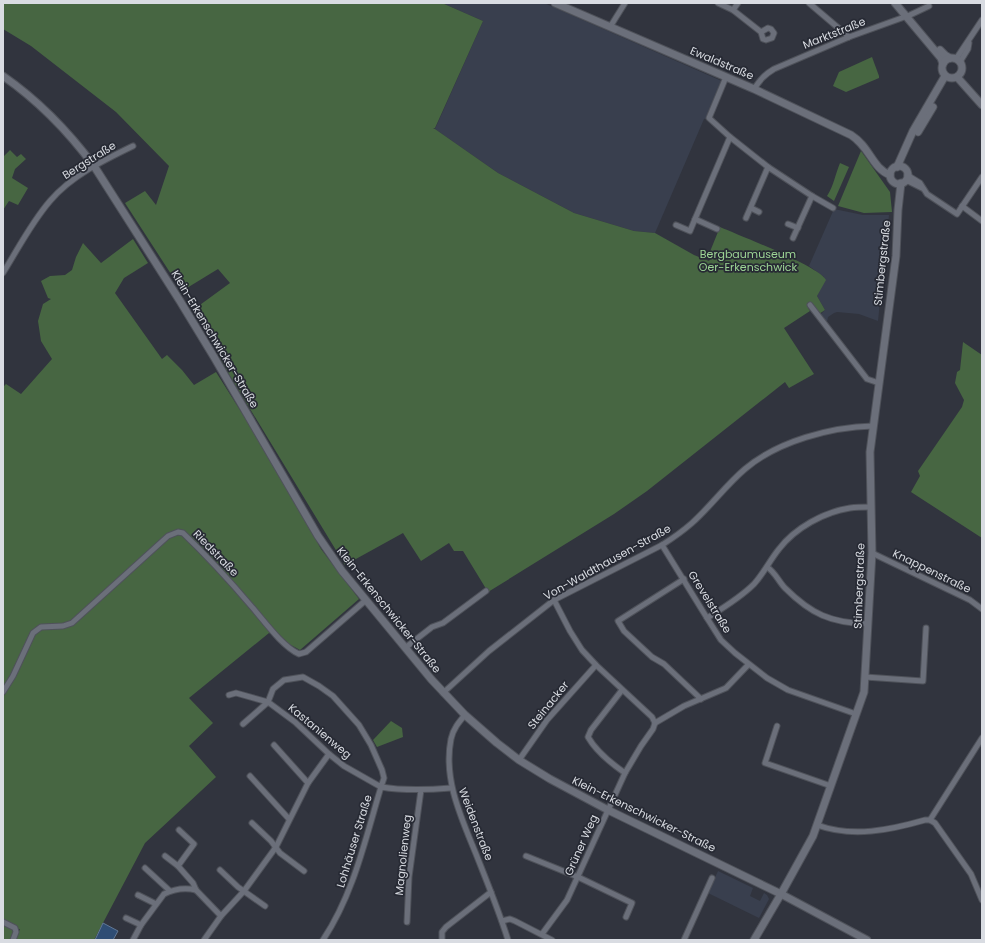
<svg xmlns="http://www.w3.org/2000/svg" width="985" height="943" font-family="Poppins,sans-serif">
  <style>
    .built { fill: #393f4e }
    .green { fill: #476642; fill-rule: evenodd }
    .water { fill: #2f4d74; stroke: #627895 }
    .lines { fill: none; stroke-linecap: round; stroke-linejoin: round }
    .street-casing { stroke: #4f525a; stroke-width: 7 }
    .secondary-casing { stroke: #4f525a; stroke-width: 9 }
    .street { stroke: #6b6f7a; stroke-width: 5 }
    .secondary { stroke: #6b6f7a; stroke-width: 7 }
    .labels { text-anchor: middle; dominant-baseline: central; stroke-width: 3.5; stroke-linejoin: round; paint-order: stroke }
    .street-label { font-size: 11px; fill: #d9dce2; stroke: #272a34 }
    .park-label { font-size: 11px; fill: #9dd595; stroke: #272a34 }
  </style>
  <rect width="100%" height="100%" fill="#31343e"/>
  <!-- built -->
  <g class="built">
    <path d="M442 3H544L724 82 709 118 704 119 655 233 634 231 574 213 498 173 435 129 483 21Z"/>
    <path d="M834 209 863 215H889L878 321 859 314 837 312 834 313 828 317 827 322 821 314 825 310 817 296 824 277 809 266Z"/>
    <path d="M718 871 753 888 750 896 760 901 764 893 767 895 769 899 759 918 708 893Z"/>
  </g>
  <!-- green -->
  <g class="green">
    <path d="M3 3H442L483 21 435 128 433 129H435L498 173 574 213 634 231 655 233 694 255 709 261 712 255 709 254 720 227C738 235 819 266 826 280L817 296 825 310 819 314 811 304 808 308 810 311 784 328 814 374 789 388 785 382 647 491 614 514 488 592 463 551H454L449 543 421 561 403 533 345 565 224 366 205 328 193 310 230 283 218 269 182 291 125 203 145 191 156 205 169 166 116 112 31 46 3 29Z"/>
    <path d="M872 57 879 76V78L846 92 833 86 839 72Z"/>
    <path d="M10 150 17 157 21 154 26 159 15 169 12 178 28 188 18 205 9 201 3 210V157Z"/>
    <path d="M861 151 890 192 892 212 864 213 838 206Z"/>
    <path d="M840 163 849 167 834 201 827 196C834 185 835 175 840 163Z"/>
    <path d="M133 239 148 263 124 278 115 293 162 359 167 355 182 370 194 385 216 372 274 464 321 549 359 599 300 650 269 633 189 698 213 723 189 746 216 777 145 843 94 940H15L20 929 16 930 12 940H3V387L6 384 21 394 52 359 41 341 38 321 43 304 51 299 48 298 41 281 50 276 65 275 72 270 76 257 83 243 101 263ZM180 530 199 544 220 566 216 569Z"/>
    <path d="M963 342 982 355V538L911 492 920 476 918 471 962 407 964 400 955 383 957 372 960 370Z"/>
    <path d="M391 721 402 728 403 737 377 747 373 740Z"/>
  </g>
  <!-- water -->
  <path class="water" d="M103 923 118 931 113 940H95Z"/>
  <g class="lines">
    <defs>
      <g id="street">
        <path d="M718 3 733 10 738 3"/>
        <path d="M809 3 849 37"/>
        <path d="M733 10 761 32 763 39 766 40 772 38 774 33 771 29 768 28 761 32"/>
        <path d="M610 27 625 3"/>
        <path d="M956 59 982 20"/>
        <path d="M960 62 968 49 969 43"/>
        <path d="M754 89C760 80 764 75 774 69L849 37 910 15 929 6"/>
        <path d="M730 137 768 167 746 218"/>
        <path d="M768 167 812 196 833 208"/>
        <path d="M907 175 920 183 927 194 957 214 982 177"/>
        <path d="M906 180 922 188"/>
        <path d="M962 206 982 221"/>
        <path d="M751 208 759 212"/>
        <path d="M788 224 798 228"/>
        <path d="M676 225 690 231 695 219"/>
        <path d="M717 229 695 219 730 137 709 118 726 77"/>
        <path d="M793 238 812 196"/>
        <path d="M3 273C18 249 31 223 50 201 71 176 104 160 133 146"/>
        <path d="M810 305 867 379 879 383"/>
        <path d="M662 545 707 618 721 640 735 653 767 678 788 690 856 714"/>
        <path d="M872 553 970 600 982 609"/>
        <path d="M767 567C775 572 779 582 785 588 811 614 831 623 868 624"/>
        <path d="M684 579 618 621 624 631 652 657 664 664 701 699"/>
        <path d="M554 600 570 631 582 650 596 665 652 717 655 723"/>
        <path d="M707 618C723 608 740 598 754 584 764 573 770 560 779 549 795 528 824 512 850 508 857 507 864 507 871 507"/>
        <path d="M405 648 432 627 443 623 486 591"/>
        <path d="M303 677 319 686 333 696 359 725 371 745 382 770 384 778 381 787 344 766 329 754 295 722 268 702 273 689 284 680Z"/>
        <path d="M865 677 923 681 926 628"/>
        <path d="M622 690 591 730 588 737C596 751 612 764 625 773"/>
        <path d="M3 692 13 676 33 633 41 627 63 626 72 623 168 536 178 532 183 533C207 556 230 581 252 607 265 622 282 646 299 654L306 652 366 600"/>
        <path d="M443 693 489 651 554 600 662 545C673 538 683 531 692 523 711 506 726 485 745 469 778 441 831 427 873 426"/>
        <path d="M229 695 236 693 268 702 243 724"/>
        <path d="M465 715C459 722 453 729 451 739 443 779 461 817 476 854 487 882 499 911 508 940"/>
        <path d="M777 726 765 763 831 786"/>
        <path d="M274 745 308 783"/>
        <path d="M519 760 547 720 596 665"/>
        <path d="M250 776 289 819"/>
        <path d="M930 820 982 738"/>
        <path d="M252 823 271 841 280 853 304 871"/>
        <path d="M817 825C853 838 890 830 925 820H930L935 823 971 874 982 900"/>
        <path d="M179 830 194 844 178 866 193 883 196 890 221 916"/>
        <path d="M165 856 178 866"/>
        <path d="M526 856 578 877 632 903 626 917"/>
        <path d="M145 868 170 891"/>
        <path d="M220 870 238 887 265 906"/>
        <path d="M138 895 156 904"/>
        <path d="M126 918 141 925"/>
        <path d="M502 921 510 919 515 921 552 940"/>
        <path d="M3 922 15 928 16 932 13 940"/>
        <path d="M407 922 409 877 421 790"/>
        <path d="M542 934 567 900 625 773 641 746 653 729 655 723 684 706 726 688 748 665"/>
        <path d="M133 940 141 925 164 894C174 889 184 887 196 890"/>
        <path d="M204 940 221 916 244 891 276 847 308 783 329 754"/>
        <path d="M323 940C354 893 365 840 381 787 405 791 427 790 451 788"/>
        <path d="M442 940V932L446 927 491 892"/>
        <path d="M684 940 712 878"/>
      </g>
      <g id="secondary">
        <path d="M555 3 754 89 851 135C870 147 872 168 890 175"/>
        <path d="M895 3 941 58 943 64"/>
        <path d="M940 50 945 55 950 58"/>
        <circle cx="952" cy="68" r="10"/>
        <path d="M3 76C39 101 68 131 94 166L180 301 214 357 318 536 342 571 431 679 465 715 497 743 519 760 550 779 608 810 781 894 867 940"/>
        <path d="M957 77 982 105"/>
        <path d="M918 132 933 107"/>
        <circle cx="899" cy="175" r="9"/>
        <path d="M897 167 913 131 945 76"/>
        <path d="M754 940 781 894 813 836 864 692 872 553 870 452 896 256 898 210 901 183"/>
      </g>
    </defs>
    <!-- street casing -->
    <use href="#street" class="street-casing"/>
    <!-- secondary casing -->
    <use href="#secondary" class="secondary-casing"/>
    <!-- street -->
    <use href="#street" class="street"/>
    <!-- secondary -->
    <use href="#secondary" class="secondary"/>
  </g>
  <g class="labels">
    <!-- street labels -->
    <g class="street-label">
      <text transform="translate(834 33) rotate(-22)">Marktstraße</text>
      <text transform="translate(722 63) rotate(23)">Ewaldstraße</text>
      <text transform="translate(89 160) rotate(-32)">Bergstraße</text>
      <text transform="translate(882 263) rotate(-84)">Stimbergstraße</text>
      <text transform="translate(215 339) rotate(59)">Klein-Erkenschwicker-Straße</text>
      <text transform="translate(216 553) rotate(46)">Riedstraße</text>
      <text transform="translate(607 562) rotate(-29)">Von-Waldthausen-Straße</text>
      <text transform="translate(932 571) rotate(26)">Knappenstraße</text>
      <text transform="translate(859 586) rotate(-88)">Stimbergstraße</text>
      <text transform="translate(710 602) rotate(58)">Grevelstraße</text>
      <text transform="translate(389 610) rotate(51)">Klein-Erkenschwicker-Straße</text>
      <text transform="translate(548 705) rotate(-51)">Steinacker</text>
      <text transform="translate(320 731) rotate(40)">Kastanienweg</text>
      <text transform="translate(644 814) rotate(26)">Klein-Erkenschwicker-Straße</text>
      <text transform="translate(476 824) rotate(69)">Weidenstraße</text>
      <text transform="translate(354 841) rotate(-73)">Lohhäuser Straße</text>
      <text transform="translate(581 845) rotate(-66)">Grüner Weg</text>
      <text transform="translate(403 855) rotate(-84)">Magnolienweg</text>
    </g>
    <!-- park labels -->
    <g class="park-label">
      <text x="748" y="254">Bergbaumuseum<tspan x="748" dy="13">Oer-Erkenschwick</tspan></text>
    </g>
  </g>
  <!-- border -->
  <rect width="985" height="943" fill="none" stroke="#d9dce2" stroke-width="8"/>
</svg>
